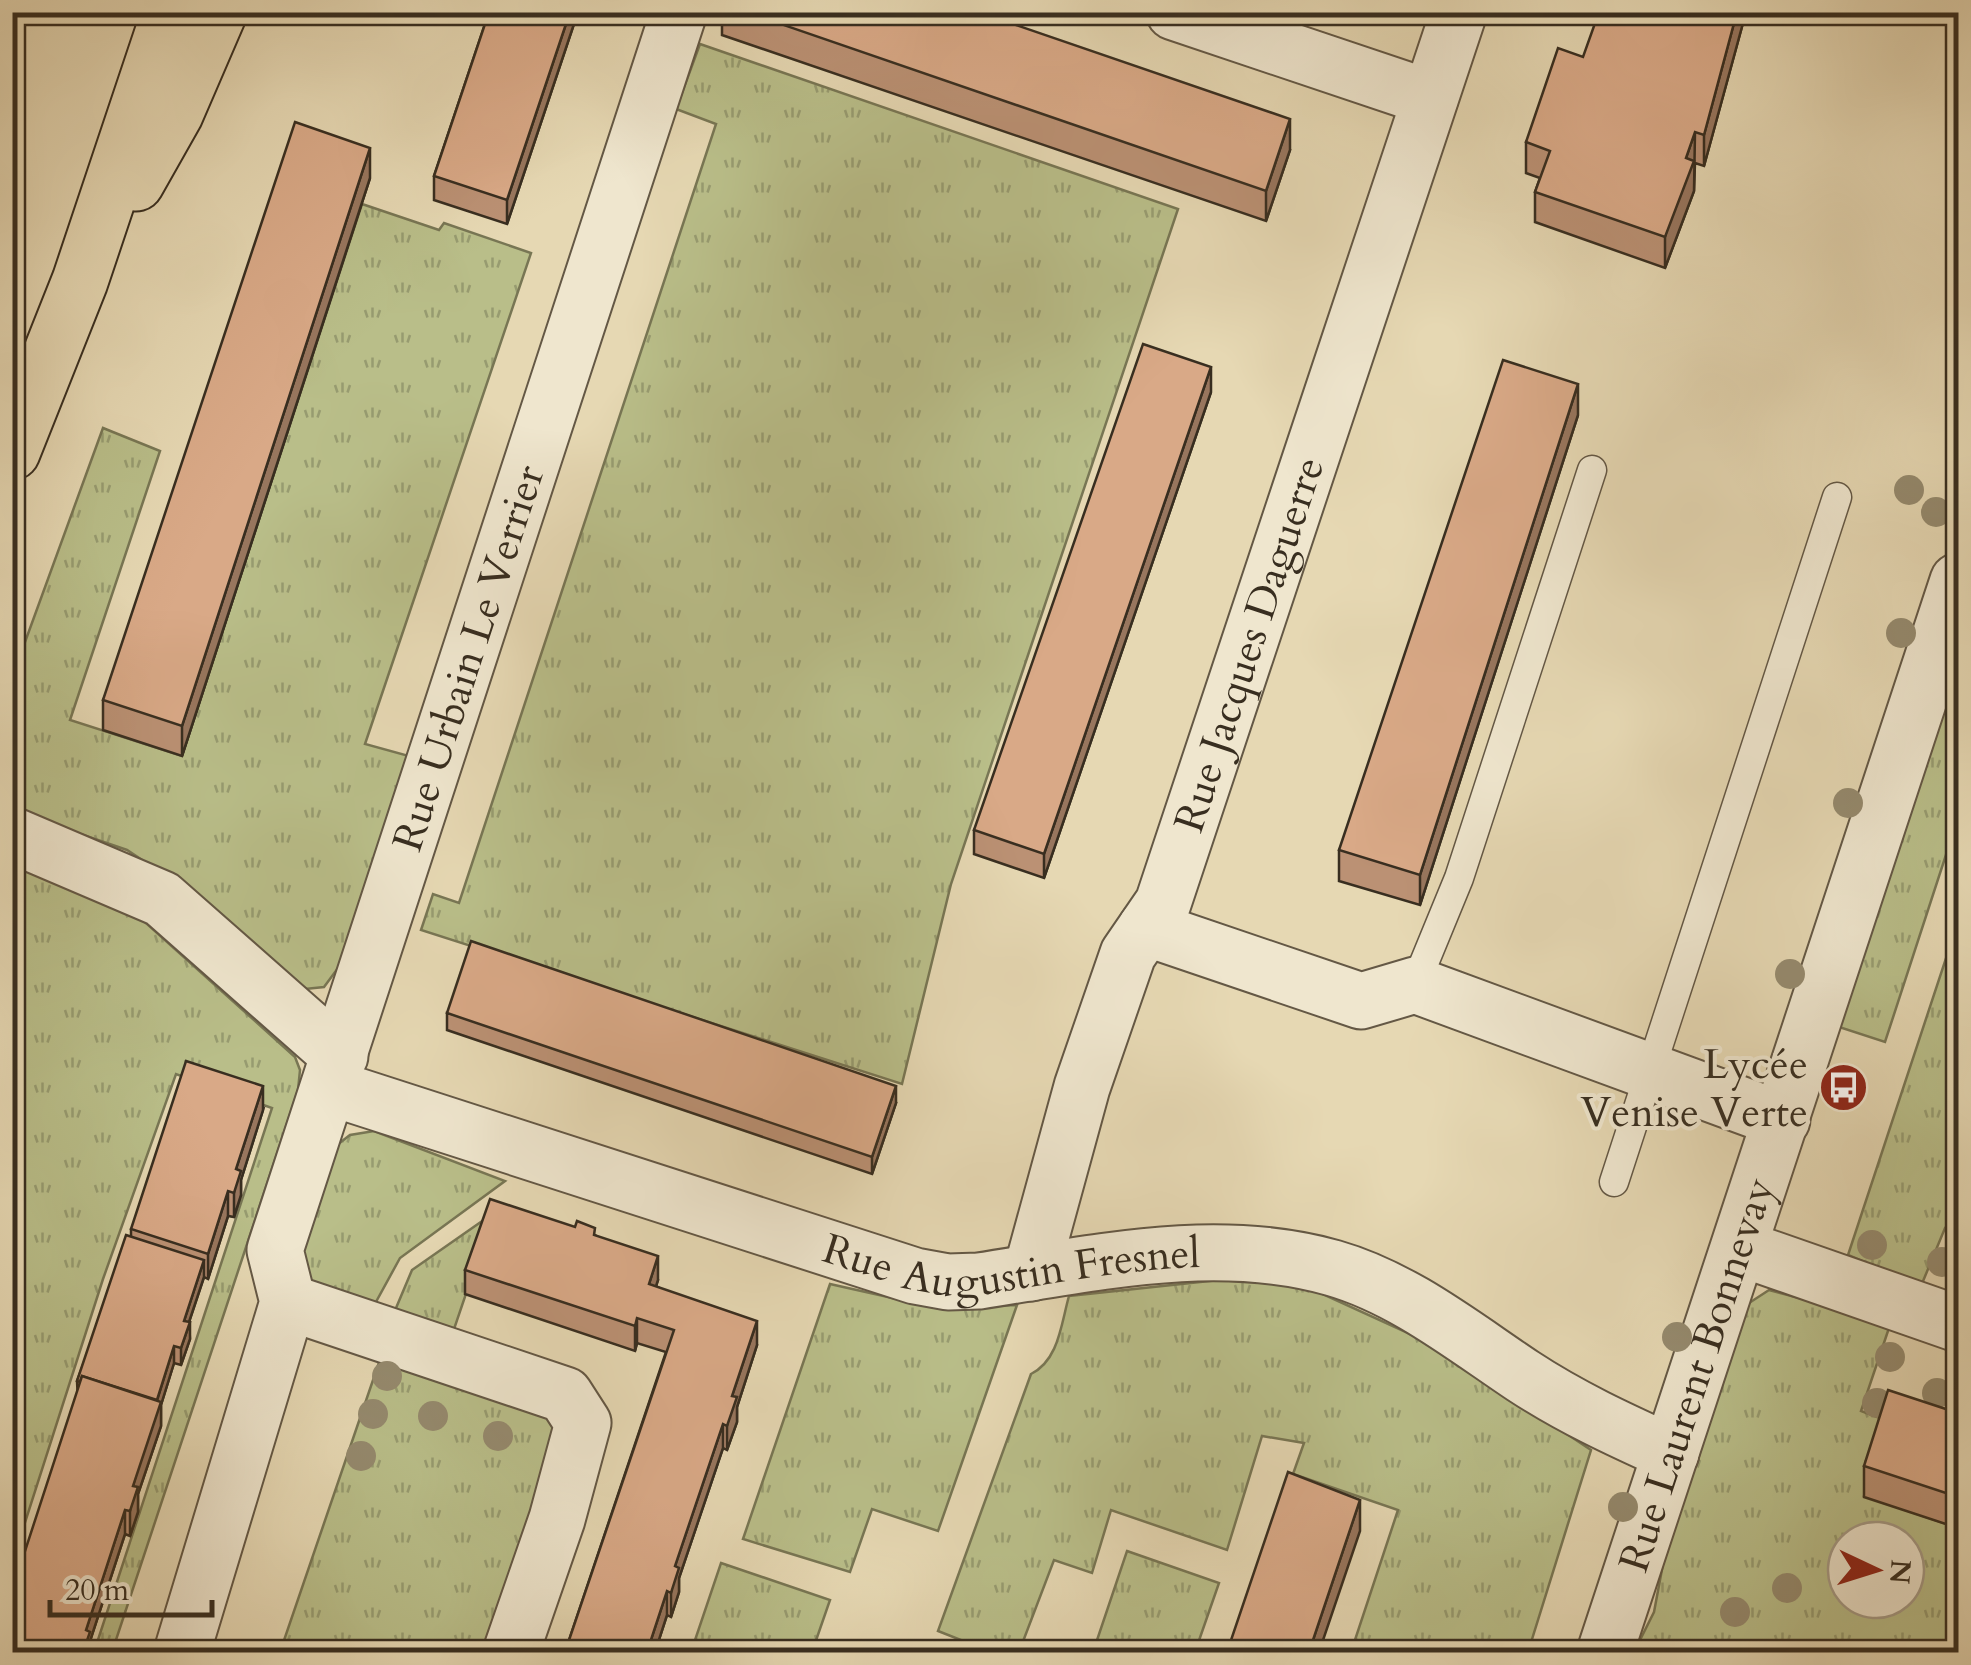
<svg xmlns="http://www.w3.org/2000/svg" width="1971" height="1665" font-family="Cardo,serif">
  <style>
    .grass { fill: url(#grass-tufts); stroke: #787654; stroke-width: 2.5; fill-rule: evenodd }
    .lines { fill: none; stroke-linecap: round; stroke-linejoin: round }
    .service-casing { stroke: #645845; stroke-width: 31 }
    .minor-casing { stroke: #645845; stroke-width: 59 }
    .primary-casing { stroke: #382e20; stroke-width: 59 }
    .service { stroke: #efe6ce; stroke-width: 28 }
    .minor { stroke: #efe6ce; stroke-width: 55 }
    .primary { stroke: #e6d8b3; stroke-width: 55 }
    .tree { fill: #958a6e }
    .wall { fill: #bb9174; stroke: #382e20; stroke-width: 2.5 }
    .shaded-wall { fill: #98765e; stroke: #382e20; stroke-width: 2.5 }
    .building { fill: #d9a987; stroke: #382e20; stroke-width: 2.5 }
    .labels { text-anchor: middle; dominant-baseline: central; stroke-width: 8; stroke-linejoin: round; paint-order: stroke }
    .street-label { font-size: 42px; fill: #382e20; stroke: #efe6ce }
    .poi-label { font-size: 42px; fill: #382e20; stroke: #efe6ce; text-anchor: end }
  </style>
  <defs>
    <pattern id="grass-tufts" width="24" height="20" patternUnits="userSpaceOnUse" patternTransform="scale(2.5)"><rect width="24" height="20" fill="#b9be89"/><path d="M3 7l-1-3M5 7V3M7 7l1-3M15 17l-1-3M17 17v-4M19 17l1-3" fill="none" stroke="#979b70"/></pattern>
  </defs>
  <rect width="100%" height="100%" fill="#e6d8b3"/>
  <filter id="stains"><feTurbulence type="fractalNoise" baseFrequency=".002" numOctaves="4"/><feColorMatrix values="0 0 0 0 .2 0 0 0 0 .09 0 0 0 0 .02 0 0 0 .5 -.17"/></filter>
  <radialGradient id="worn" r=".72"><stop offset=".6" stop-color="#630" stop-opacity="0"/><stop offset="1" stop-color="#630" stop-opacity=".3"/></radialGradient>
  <!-- grass -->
  <g class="grass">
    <path d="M700 44 1178 209 951 884 902 1084 421 930 433 894 459 903 716 124 676 109Z"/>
    <path d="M362 204 439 230 444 223 531 253 365 744 409 756 341 964 324 987 305 989 166 876 127 850 13 811V675L103 428 160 451 70 720 182 756Z"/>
    <path d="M1958 689V818L1885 1042 1839 1027 1941 712Z"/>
    <path d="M13 864 136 914 295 1057 300 1070 298 1090 112 1652H94L272 1108 176 1074 103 1279 13 1560Z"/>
    <path d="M1958 922V1233L1945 1228 1921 1286 1848 1255Z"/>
    <path d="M374 1131 505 1181 400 1258 371 1311 339 1299 302 1276V1253L337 1145 350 1135Z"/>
    <path d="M488 1217 490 1223 451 1338 391 1320 412 1270Z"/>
    <path d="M1247 1277 1303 1285 1430 1343 1591 1450 1528 1652H1351L1398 1510 1293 1474 1304 1443 1262 1436 1227 1550 1111 1510 1092 1573 1054 1560 1019 1652H991L938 1631 1031 1374C1059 1360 1061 1324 1069 1296Z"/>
    <path d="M830 1284 937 1308 1017 1305 938 1531 872 1509 850 1572 743 1539Z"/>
    <path d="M1769 1290 1891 1322 1861 1411 1888 1421 1864 1496 1958 1528V1652H1634L1654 1612 1666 1548 1746 1305ZM1846 1540H1906V1600H1846Z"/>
    <path d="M384 1348 545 1412 560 1434 494 1652H280Z"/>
    <path d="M1127 1551 1219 1583 1195 1652H1093Z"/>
    <path d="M721 1563 830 1600 812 1652H691Z"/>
  </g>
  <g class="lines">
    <defs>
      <g id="service">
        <path d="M1415 985 1459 878 1592 470"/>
        <path d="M1614 1182 1837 497"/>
      </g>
      <g id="minor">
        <path d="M1174 12 1430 98"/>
        <path d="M12 835 162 899 340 1056"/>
        <path d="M1146 928 1361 1001 1415 985 1782 1120"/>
        <path id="s1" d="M329 1087 915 1276 948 1282 979 1281C1096 1263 1217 1235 1333 1268 1403 1288 1463 1336 1523 1376 1570 1407 1620 1430 1671 1453"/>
        <path d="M1740 1248 1958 1324"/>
        <path id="s2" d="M1031 1273 1082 1087 1128 954 1163 903 1459 12"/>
        <path d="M288 1302 565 1395 583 1423 557 1519 511 1652"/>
        <path id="s3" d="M182 1652 288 1302 275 1250 679 12"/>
        <path id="s4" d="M1605 1652 1958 581"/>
      </g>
      <g id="primary">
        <path d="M136 183 175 114 219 12"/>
        <path d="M12 452 80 281 170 12"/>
      </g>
    </defs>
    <!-- service casing -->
    <use href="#service" class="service-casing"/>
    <!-- minor casing -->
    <use href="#minor" class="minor-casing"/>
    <!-- primary casing -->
    <use href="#primary" class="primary-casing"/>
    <!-- service -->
    <use href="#service" class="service"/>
    <!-- minor -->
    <use href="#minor" class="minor"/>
    <!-- primary -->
    <use href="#primary" class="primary"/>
  </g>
  <!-- trees -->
  <g class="tree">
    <circle cx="1909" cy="490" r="15"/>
    <circle cx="1936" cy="512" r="15"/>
    <circle cx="1901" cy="633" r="15"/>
    <circle cx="1848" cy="803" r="15"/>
    <circle cx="1790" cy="974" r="15"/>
    <circle cx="1872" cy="1245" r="15"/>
    <circle cx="1942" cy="1262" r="15"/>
    <circle cx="1677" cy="1337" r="15"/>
    <circle cx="1890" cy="1357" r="15"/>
    <circle cx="387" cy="1376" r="15"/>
    <circle cx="1937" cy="1393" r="15"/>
    <circle cx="1877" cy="1403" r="15"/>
    <circle cx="373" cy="1414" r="15"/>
    <circle cx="433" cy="1416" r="15"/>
    <circle cx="498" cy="1436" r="15"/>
    <circle cx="361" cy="1456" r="15"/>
    <circle cx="1623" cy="1507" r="15"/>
    <circle cx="1787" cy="1588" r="15"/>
    <circle cx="1735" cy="1612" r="15"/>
  </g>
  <!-- wall -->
  <g class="wall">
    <path d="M489 12H578L507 224 434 200V176Z"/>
    <path d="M722 12H978L1290 150 1266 221 722 35Z"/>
    <path d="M1746 12 1704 166 1695 163 1694 191 1665 268 1535 222V192L1540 178 1526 173V142L1583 57Z"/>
    <path d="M370 178 182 756 103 730V700Z"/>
    <path d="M1211 392 1044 878 974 854V830Z"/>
    <path d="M1578 415 1420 905 1339 881V850Z"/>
    <path d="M447 1013 896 1103 872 1174 447 1030Z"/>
    <path d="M263 1110 241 1180V1195L234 1217 228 1216 208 1279 204 1277 189 1322 190 1339 181 1365 174 1363 161 1405V1426L138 1494V1512L130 1536 125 1534 90 1641V1652L77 1381 131 1236V1229Z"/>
    <path d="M595 1235 658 1280 656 1286 757 1345 737 1407V1422L727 1450 723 1448 679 1578V1592L671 1617 667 1615 655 1652H565L666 1352 637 1343 635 1351 465 1294V1270Z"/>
    <path d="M1958 1413V1528L1864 1497V1466Z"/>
  </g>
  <!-- shaded-wall -->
  <g class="shaded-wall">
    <path d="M570 12H578L507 224V200Z"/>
    <path d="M1737 12H1746L1704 166V135Z"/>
    <path d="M1290 119V150L1266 221V191Z"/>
    <path d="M1695 132 1694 191 1665 268V237L1686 158Z"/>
    <path d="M370 148V178L182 756V726Z"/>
    <path d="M1211 367V392L1044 878V854Z"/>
    <path d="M1578 384V415L1420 905V875Z"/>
    <path d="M263 1086V1110L241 1180V1195L234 1217V1193L236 1169Z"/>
    <path d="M896 1086V1103L872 1174V1157Z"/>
    <path d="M228 1191V1216L208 1279V1254Z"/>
    <path d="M658 1256V1280L649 1308V1284Z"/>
    <path d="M204 1260V1277L184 1337V1321Z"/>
    <path d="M637 1318V1343L635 1351V1326Z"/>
    <path d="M757 1321V1345L737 1407V1422L727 1450V1426L732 1396Z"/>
    <path d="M190 1322V1339L181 1365V1348Z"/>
    <path d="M174 1346V1363L161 1405V1426L138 1494V1512L130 1536V1511L133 1486 155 1407Z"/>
    <path d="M723 1424V1448L679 1578V1592L671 1617V1593L675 1566Z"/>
    <path d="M1360 1500V1531L1319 1652H1309Z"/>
    <path d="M125 1510V1534L90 1641V1652H83L86 1630Z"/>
    <path d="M667 1591V1615L655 1652H647Z"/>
  </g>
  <!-- building -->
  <g class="building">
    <path d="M489 12H570L507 200 434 176Z"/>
    <path d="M746 12H978L1290 119 1266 191Z"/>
    <path d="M1599 12H1737L1704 135 1695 132 1686 158 1694 161 1665 237 1535 192 1550 151 1526 142 1558 48 1583 57Z"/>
    <path d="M295 122 370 148 182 726 103 700Z"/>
    <path d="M1143 344 1211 367 1044 854 974 830Z"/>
    <path d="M1503 360 1578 384 1420 875 1339 850Z"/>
    <path d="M471 941 896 1086 872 1157 447 1013Z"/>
    <path d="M186 1061 263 1086 236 1169 241 1171 234 1193 228 1191 208 1254 131 1229Z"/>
    <path d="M490 1199 575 1227 577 1221 595 1228 594 1235 658 1256 649 1284 757 1321 732 1396 737 1397 727 1426 723 1424 675 1566 679 1568 671 1593 667 1591 647 1652H565L674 1330 637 1318 635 1326 465 1270Z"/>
    <path d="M126 1235 204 1260 184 1321 190 1322 181 1348 174 1346 157 1400 82 1376 80 1382 77 1381Z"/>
    <path d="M82 1376 161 1402 133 1486 138 1487 130 1511 125 1510 86 1630 90 1632 83 1652H12V1591Z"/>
    <path d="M1888 1390 1958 1413V1497L1864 1466Z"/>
    <path d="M1288 1472 1360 1500 1309 1652H1227Z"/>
  </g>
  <!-- icons -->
  <defs>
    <symbol id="bus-disc" viewBox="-11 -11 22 22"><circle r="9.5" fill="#8f2418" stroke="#efe6ce"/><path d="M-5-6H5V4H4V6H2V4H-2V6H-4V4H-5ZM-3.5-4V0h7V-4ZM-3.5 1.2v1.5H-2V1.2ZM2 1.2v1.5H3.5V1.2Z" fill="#fff"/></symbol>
  </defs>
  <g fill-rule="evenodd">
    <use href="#bus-disc" x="1816" y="1060" width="55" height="55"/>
  </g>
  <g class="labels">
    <!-- street labels -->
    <g class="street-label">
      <text stroke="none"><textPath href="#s2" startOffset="668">Rue Jacques Daguerre</textPath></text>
      <text stroke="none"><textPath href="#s3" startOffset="1042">Rue Urbain Le Verrier</textPath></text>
      <text stroke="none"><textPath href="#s1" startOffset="712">Rue Augustin Fresnel</textPath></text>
      <text stroke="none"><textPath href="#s4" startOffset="292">Rue Laurent Bonnevay</textPath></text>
    </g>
    <!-- poi labels -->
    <g class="poi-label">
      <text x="1808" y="1064">Lycée<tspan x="1808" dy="48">Venise Verte</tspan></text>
    </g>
  </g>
  <!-- margin -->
  <rect width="1971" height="1665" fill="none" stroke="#e6d8b3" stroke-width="50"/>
  <rect x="15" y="15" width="1941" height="1635" fill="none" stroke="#382e20" stroke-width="5"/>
  <rect x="25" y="25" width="1921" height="1615" fill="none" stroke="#382e20" stroke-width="2.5"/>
  <!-- north arrow -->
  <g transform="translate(1876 1570) rotate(94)"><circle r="48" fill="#efe6ce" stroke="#a69c88" stroke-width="2.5"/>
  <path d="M0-8L18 38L0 25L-18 38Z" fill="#8f2418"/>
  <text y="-15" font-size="28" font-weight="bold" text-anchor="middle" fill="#382e20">N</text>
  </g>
  <!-- scale -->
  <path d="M50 1600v15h162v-15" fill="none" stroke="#382e20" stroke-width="5"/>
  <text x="65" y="1600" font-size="30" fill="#382e20" stroke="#efe6ce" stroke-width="8" paint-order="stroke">20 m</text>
  <rect width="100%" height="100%" filter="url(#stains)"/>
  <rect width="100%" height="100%" fill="url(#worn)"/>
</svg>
